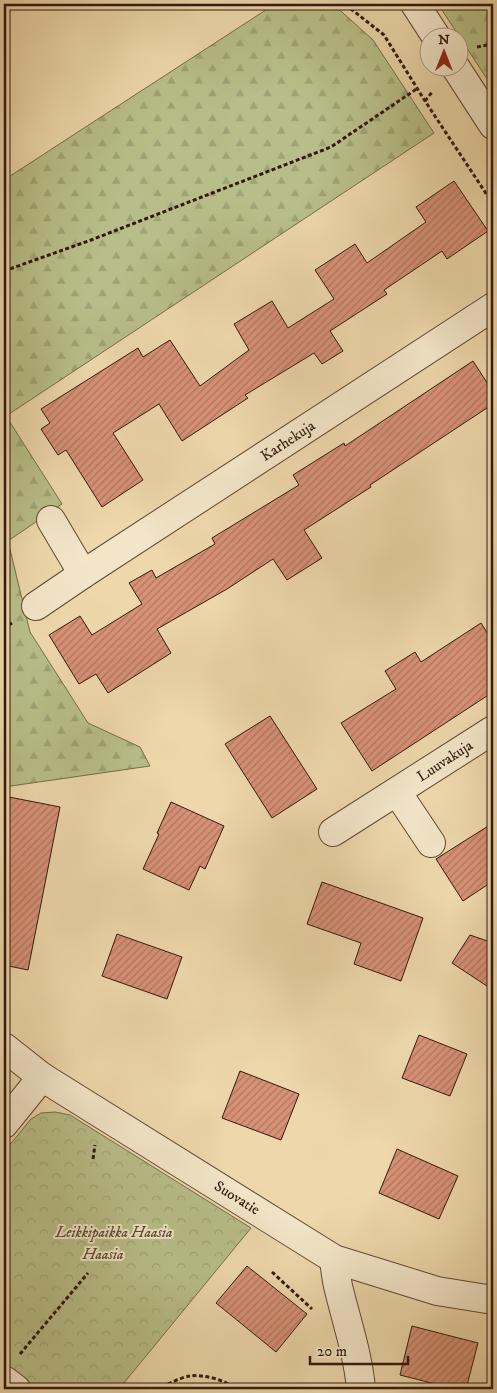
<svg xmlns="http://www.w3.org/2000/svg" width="497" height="1393" font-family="'IM FELL DW Pica',serif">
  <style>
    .forest { fill: url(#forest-firs); stroke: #756c4a }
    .park { fill: url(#park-crowns); stroke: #756c4a }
    .building { fill: url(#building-hatch); stroke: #32190c }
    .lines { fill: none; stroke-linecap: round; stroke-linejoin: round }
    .minor-casing { stroke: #614834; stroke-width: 30 }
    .path { stroke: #32190c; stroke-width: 3; stroke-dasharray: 4 2.5; stroke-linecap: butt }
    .minor { stroke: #f3e5c8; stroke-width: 28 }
    .labels { text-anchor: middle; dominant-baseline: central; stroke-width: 4; stroke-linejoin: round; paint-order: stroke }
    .street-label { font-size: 15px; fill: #32190c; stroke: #f3e5c8 }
    .park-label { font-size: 15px; font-style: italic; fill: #5a4b32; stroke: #f3e5c8 }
  </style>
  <defs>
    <pattern id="forest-firs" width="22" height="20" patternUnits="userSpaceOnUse" patternTransform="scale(1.25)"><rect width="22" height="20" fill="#b8be89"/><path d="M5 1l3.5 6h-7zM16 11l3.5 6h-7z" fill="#9fa375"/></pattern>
    <pattern id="park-crowns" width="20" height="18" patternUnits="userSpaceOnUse" patternTransform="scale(1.25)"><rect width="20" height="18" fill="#b8be89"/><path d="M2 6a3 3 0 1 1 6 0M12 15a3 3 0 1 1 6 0" fill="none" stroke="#9fa375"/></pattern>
    <pattern id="building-hatch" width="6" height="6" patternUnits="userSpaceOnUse" patternTransform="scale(1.25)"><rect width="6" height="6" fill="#d79176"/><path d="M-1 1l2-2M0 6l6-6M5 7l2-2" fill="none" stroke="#af765f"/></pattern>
  </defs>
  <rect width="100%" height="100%" fill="#edd7ab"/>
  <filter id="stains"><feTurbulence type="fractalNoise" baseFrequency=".004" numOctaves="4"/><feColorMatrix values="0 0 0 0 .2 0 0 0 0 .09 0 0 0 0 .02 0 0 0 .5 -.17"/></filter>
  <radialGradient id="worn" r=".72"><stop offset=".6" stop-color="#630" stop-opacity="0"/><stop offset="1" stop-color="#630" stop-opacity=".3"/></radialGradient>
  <!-- forest -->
  <g class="forest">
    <path d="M275 4H333L373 40 434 133 6 416 62 504 8 541 30 632 88 723 140 747 150 766 4 787V180Z"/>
    <path d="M438 4H493V88Z"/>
  </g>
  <!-- park -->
  <path class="park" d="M55 1112 70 1115 251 1228 119 1389H38L4 1363V1152L31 1119 41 1113Z"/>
  <!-- building -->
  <g class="building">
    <path d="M454 181 488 231 447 259 442 251 384 290 387 294 330 331 343 351 322 364 314 353 245 395 248 398 182 441 159 404 113 433 143 480 102 507 66 450 58 455 41 429 50 423 41 409 138 348 143 357 170 340 200 386 249 350 234 324 272 301 288 328 334 299 315 270 355 244 367 263 426 222 416 207Z"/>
    <path d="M473 361 493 392V404L370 485 371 487 304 530 322 558 287 580 273 559 227 589 157 629 171 653 108 693 96 674 79 684 49 635 80 616 92 635 142 604 129 583 152 570 156 578 215 544 212 538 299 485 293 475 344 443 345 446Z"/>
    <path d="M481 623 493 642V692L372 771 341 723 396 689 385 671 415 652 421 662Z"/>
    <path d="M270 716 317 789 272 818 225 744Z"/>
    <path d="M4 796 60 807 28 970 4 965Z"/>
    <path d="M171 802 224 826 205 869 200 866 189 890 143 869 159 834 157 833Z"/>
    <path d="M493 823V881L463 901 436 859Z"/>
    <path d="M322 882 423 918 401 981 354 964 361 943 307 924Z"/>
    <path d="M117 934 182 957 167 999 102 976Z"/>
    <path d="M470 935 493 943V990L452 963Z"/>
    <path d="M419 1035 467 1054 450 1096 402 1078Z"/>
    <path d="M240 1071 299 1094 281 1140 222 1118Z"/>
    <path d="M397 1149 458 1176 439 1219 379 1193Z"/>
    <path d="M247 1266 307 1314 276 1352 216 1303Z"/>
    <path d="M412 1326 478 1343 466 1389H455L400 1375Z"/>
  </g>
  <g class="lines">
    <defs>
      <g id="minor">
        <path d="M415 4 437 38"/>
        <path d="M456 68 493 125"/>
        <path d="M51 520 83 574"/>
        <path d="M36 606 83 574 493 307"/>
        <path d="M397 792 431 843"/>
        <path d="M333 832 493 730"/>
        <path d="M4 1047 42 1077 334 1259 437 1291 493 1300"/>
        <path d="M4 1124 42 1077"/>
        <path d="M334 1259C335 1268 336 1277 338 1286 346 1320 358 1354 361 1389"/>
        <path d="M4 1380 16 1389"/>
      </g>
    </defs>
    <!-- minor casing -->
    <use href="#minor" class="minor-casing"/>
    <!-- path -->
    <g class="path">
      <path d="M346 4 351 9 384 35 425 101 493 204"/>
      <path d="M477 47 493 44"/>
      <path d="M425 101 433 91"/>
      <path d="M4 271 91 240 331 147 418 88"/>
      <path d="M4 628 12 623"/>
      <path d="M93 1159 95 1145"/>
      <path d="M272 1272 312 1309"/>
      <path d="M20 1354 88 1273"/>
      <path d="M156 1389C165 1386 181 1377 190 1376 202 1374 227 1380 235 1389"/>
    </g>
    <!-- minor -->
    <use href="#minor" class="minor"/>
  </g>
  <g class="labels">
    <!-- street labels -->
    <g class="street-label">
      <text transform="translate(288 441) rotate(-33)">Karhekuja</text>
      <text transform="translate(445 761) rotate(-33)">Luuvakuja</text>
      <text transform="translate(237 1198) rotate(32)">Suovatie</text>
    </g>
    <!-- park labels -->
    <g class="park-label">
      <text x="114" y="1232">Leikkipaikka Haasia</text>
      <text x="103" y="1254">Haasia</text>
    </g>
  </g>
  <!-- margin -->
  <rect width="497" height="1393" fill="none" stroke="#edd7ab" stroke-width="20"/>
  <rect x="5" y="5" width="487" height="1383" fill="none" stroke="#32190c" stroke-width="2.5"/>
  <rect x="10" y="10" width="477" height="1373" fill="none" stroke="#32190c"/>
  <!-- north arrow -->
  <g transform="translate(444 52)"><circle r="24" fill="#f3e5c8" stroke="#a6937d"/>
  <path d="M0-4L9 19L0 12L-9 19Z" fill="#8f2418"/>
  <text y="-8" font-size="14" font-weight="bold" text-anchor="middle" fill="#32190c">N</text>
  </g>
  <!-- scale -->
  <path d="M310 1356v8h98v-8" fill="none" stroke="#32190c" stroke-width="2.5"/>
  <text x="317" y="1356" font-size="15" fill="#32190c" stroke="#f3e5c8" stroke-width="4" paint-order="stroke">20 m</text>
  <rect width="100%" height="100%" filter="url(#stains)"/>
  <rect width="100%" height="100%" fill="url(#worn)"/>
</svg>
